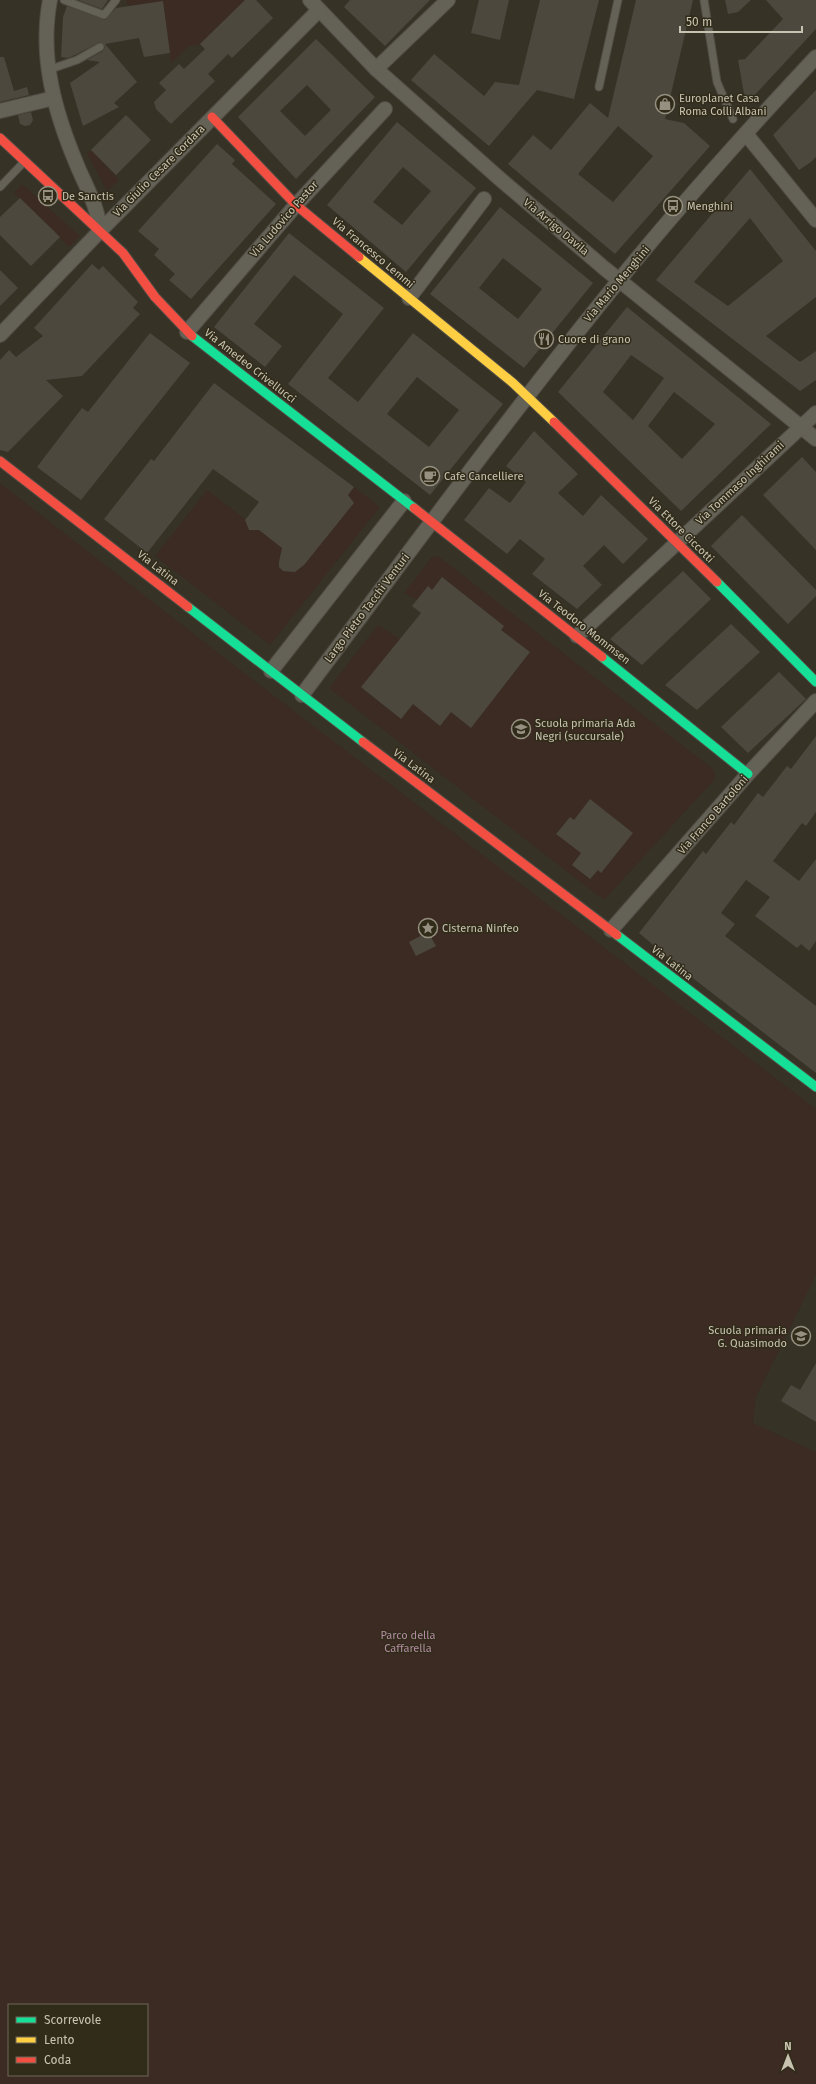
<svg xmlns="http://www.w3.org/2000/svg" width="816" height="2084" font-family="'Fira Sans',sans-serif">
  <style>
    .green { fill: #3c2b23; fill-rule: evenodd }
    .building { fill: #4c483e; fill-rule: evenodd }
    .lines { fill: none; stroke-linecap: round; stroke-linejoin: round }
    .lane-casing { stroke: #514d45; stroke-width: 9 }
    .street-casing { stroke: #514d45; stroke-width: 16 }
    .fast-casing { stroke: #514d45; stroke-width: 11 }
    .slow-casing { stroke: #514d45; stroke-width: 11 }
    .jam-casing { stroke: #514d45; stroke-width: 11 }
    .lane { stroke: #646157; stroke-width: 7 }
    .street { stroke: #646157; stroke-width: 14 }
    .fast { stroke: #16e098; stroke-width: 9 }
    .slow { stroke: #ffcf43; stroke-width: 9 }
    .jam { stroke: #f24e42; stroke-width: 9 }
    .labels { text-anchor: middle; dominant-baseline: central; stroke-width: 3; stroke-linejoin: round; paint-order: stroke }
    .poi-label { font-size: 11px; fill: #c8c3b0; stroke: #312b1a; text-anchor: start }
    .street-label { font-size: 11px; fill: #c8c3b0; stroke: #312b1a }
    .park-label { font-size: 11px; fill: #b48ca4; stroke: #312b1a }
  </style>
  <rect width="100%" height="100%" fill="#363226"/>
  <!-- green -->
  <g class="green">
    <path d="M126 0H245L200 44 189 46 171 63 163 1 128 6Z"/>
    <path d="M91 150 119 180 107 191 87 153Z"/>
    <path d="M22 184 80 236 69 247 14 193Z"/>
    <path d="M0 483 239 669 816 1109V1275L756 1397 753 1423 816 1452V2084H0ZM9 2005H147V2075H9Z"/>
    <path d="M354 487 380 507 270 645 155 556 207 490 284 549 280 555 279 567 283 571 295 572 304 565 353 503 348 495Z"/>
    <path d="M438 556 713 769 715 775 714 780 604 900 329 688 378 625 400 639 361 688 401 719 444 664 435 700 471 728 530 652 501 630 504 626 442 577 432 590 428 586 417 600 404 593 432 557ZM590 800 633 833 602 872 598 870 590 879 572 865 581 853 556 834 570 817 574 820Z"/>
  </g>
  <!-- building -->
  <g class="building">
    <path d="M78 0H108L102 9Z"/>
    <path d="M245 0H256L273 18 232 58 228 54 208 74 215 81 171 124 156 109 154 102 166 90 159 83 179 64 184 69 205 49 200 44Z"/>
    <path d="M350 0H430L385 46 344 7Z"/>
    <path d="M479 0H509L500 40 471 33Z"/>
    <path d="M540 0H599L574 99 537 90 489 146 411 80 434 54 484 96 495 82 519 85Z"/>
    <path d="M636 0H693L665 119 684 123 710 146 615 254 508 164 533 135 551 150 590 103 608 118ZM618 126 653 156 613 202 578 174Z"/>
    <path d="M725 0H751L738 12 728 14Z"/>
    <path d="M766 0H816V29L751 99 744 94 738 60 745 59 783 19Z"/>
    <path d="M163 1 170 53 144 57 139 38 105 44 137 82 114 103 119 107 83 126 70 83 100 62 87 60 103 51 105 47 100 42 75 55 68 58 61 57 63 17 67 6 105 20 116 8Z"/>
    <path d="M316 39 375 97 296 179 238 117ZM307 85 331 110 305 136 280 111Z"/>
    <path d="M0 57H4L14 91 27 87 29 95 0 102Z"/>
    <path d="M816 90V157L811 162 799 170 773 135Z"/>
    <path d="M31 112 33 120 30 125 25 126 20 124 18 115Z"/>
    <path d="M126 115 151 140 116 175 91 150Z"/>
    <path d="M397 122 476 188 406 272 327 205ZM403 167 431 191 402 225 373 202Z"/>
    <path d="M217 144 235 160 232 164 276 204 191 299 169 280 175 274 154 255 159 249 138 231Z"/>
    <path d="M750 169 816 251V297L766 336 800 362 816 351V380L800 391 656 280ZM750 218 783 261 728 306 694 282Z"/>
    <path d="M20 198 60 237 31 266 0 235V217Z"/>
    <path d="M500 207 593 283 524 368 430 294ZM503 258 542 289 518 319 479 288Z"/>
    <path d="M289 233 384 308 328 378 358 402 413 333 503 404 430 495 288 384 343 314 294 275 254 324 282 346 265 367 214 327ZM417 377 459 410 429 447 387 414Z"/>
    <path d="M92 264 99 270 103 266 138 302 133 308 140 314 82 376 46 380 63 396 8 452 0 450V360L9 350 16 357 43 336 34 328Z"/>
    <path d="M0 270 18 288 0 306Z"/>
    <path d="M627 307 771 424 681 511 558 392ZM631 355 664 378 633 420 603 392ZM674 392 715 424 682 459 648 426Z"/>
    <path d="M150 333 190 363 81 500 37 467 82 408 88 412Z"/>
    <path d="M214 383 354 487 348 495 354 503 304 565 295 572 283 571 279 567V562L282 548 259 530H249L245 520 259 502 213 469 147 553 104 519 151 459 154 461Z"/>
    <path d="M534 431 578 474 558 493 583 516 601 495 648 539 623 564 604 545 583 566 602 585 577 609 532 574 545 559 520 539 507 554 464 520 489 488 510 503 526 482 506 466Z"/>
    <path d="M802 457 816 472V550L763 495Z"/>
    <path d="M742 515 816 590V596L788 624 711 546Z"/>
    <path d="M683 571 711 599 642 665 610 639Z"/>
    <path d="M442 577 504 626 501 630 530 652 471 728 451 712 440 726 413 704 401 719 361 687 421 613 412 606 428 586 432 590Z"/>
    <path d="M731 624 760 652 697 710 665 685Z"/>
    <path d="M779 672 806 699 748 753 721 727Z"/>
    <path d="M816 736V812L806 826 802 823 773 861 799 881 816 859V941L809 951 801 944 797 948 755 916 770 897 746 880 721 913 735 924 725 936 816 1006V1073L690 976 639 933 703 851 706 854 731 822 734 825 758 793 763 797 787 766 791 769Z"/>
    <path d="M590 799 633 833 601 873 598 870 590 879 572 865 581 853 556 834 570 817 574 820Z"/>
    <path d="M428 932 436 946 416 956 409 942Z"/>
    <path d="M816 1363V1422L781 1401 791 1385 800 1390Z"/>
  </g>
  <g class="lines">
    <defs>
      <g id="lane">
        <path d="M64 0 104 15 116 0"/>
        <path d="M704 0 717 82 733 119"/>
        <path d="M48 70 77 60 100 47"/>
        <path d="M599 87 618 0"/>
        <path d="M0 187 23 163"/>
      </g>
      <g id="street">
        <path d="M50 0C39 57 55 113 77 165 86 187 98 206 100 231"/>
        <path d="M310 0 376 69 500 179 604 268 816 439"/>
        <path d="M376 69 448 0"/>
        <path d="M0 111 54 98"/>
        <path d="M746 134 816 220"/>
        <path d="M409 298 484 199"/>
        <path d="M187 332 296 205 385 109"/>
        <path d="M0 335 100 231 319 10"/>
        <path d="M577 636 816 413"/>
        <path d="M271 671 404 501"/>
        <path d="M302 695C402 562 500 428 604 299 671 215 743 135 816 57"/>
        <path d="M611 930 748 774 816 701"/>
      </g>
      <g id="fast">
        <path d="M192 336 414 508"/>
        <path d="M717 582 816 682"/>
        <path d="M188 607 363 742"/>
        <path d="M602 657 748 774"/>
        <path d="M617 935 816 1087"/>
      </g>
      <path id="slow" d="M359 257 513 383 554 422"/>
      <g id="jam">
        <path d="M212 117 296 205 359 257"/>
        <path d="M0 138 123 253 155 297 192 336"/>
        <path d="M554 422 717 582"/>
        <path d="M0 461 188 607"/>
        <path d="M414 508 602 657"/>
        <path d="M363 742 617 935"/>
      </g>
    </defs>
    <!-- lane casing -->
    <use href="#lane" class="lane-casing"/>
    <!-- street casing -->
    <use href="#street" class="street-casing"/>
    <!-- fast casing -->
    <use href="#fast" class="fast-casing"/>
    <!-- slow casing -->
    <use href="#slow" class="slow-casing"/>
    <!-- jam casing -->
    <use href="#jam" class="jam-casing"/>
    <!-- lane -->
    <use href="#lane" class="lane"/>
    <!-- street -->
    <use href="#street" class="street"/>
    <!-- fast -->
    <use href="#fast" class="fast"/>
    <!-- slow -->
    <use href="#slow" class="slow"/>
    <!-- jam -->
    <use href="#jam" class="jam"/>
  </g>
  <!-- icons -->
  <defs>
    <symbol id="shop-ring" viewBox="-11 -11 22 22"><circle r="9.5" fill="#312b1a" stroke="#959080" stroke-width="1.5"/><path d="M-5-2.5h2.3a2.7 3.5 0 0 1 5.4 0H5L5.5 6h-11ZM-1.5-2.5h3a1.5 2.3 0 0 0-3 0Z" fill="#959080"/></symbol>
    <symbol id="bus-ring" viewBox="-11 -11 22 22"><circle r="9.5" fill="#312b1a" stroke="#959080" stroke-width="1.5"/><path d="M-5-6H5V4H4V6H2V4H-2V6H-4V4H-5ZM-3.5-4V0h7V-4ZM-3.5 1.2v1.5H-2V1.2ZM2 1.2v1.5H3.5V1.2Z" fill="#959080"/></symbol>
    <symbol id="restaurant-ring" viewBox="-11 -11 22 22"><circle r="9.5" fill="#312b1a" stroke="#959080" stroke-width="1.5"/><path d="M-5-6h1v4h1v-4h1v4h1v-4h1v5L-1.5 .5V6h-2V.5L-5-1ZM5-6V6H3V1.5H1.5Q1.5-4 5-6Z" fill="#959080"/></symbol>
    <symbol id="cafe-ring" viewBox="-11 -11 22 22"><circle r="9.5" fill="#312b1a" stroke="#959080" stroke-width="1.5"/><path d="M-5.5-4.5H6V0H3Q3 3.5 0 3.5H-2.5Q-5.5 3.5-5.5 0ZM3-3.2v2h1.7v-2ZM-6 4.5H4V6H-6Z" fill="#959080"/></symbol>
    <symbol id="school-ring" viewBox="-11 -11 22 22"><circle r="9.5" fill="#312b1a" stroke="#959080" stroke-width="1.5"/><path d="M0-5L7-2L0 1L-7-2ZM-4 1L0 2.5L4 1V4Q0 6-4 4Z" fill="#959080"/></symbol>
    <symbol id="sight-ring" viewBox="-11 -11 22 22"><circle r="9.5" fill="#312b1a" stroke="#959080" stroke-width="1.5"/><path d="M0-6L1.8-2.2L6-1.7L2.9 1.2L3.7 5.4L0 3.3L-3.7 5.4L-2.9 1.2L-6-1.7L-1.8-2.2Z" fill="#959080"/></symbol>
  </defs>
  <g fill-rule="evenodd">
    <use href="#shop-ring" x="654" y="93" width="22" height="22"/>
    <use href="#bus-ring" x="37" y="185" width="22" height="22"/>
    <use href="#bus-ring" x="662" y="195" width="22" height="22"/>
    <use href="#restaurant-ring" x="533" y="328" width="22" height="22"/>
    <use href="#cafe-ring" x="419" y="465" width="22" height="22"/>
    <use href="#school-ring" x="510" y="718" width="22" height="22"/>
    <use href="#sight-ring" x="417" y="917" width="22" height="22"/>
    <use href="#school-ring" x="790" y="1325" width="22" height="22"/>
  </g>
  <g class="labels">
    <!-- poi labels -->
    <g class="poi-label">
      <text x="679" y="98">Europlanet Casa<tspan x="679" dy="13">Roma Colli Albani</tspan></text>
      <text x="62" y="196">De Sanctis</text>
      <text x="687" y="206">Menghini</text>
      <text x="558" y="339">Cuore di grano</text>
      <text x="444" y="476">Cafe Cancelliere</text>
      <text x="535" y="723">Scuola primaria Ada<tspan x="535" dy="13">Negri (succursale)</tspan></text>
      <text x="442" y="928">Cisterna Ninfeo</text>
      <text x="787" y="1330" text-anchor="end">Scuola primaria<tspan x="787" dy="13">G. Quasimodo</tspan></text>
    </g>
    <!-- street labels -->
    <g class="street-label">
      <text transform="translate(159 171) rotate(-45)">Via Giulio Cesare Cordara</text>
      <text transform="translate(284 219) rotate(-49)">Via Ludovico Pastor</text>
      <text transform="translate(556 227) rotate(40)">Via Arrigo Davila</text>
      <text transform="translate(373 253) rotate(40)">Via Francesco Lemmi</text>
      <text transform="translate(617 284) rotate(-50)">Via Mario Menghini</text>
      <text transform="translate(250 366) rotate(38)">Via Amedeo Crivellucci</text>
      <text transform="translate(740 483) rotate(-43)">Via Tommaso Inghirami</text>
      <text transform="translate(681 530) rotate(45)">Via Ettore Ciccotti</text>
      <text transform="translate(158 568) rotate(38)">Via Latina</text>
      <text transform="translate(367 608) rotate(-53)">Largo Pietro Tacchi Venturi</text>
      <text transform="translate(584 627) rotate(38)">Via Teodoro Mommsen</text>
      <text transform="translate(414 766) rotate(37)">Via Latina</text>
      <text transform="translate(713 815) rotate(-49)">Via Franco Bartoloni</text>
      <text transform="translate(672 963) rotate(38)">Via Latina</text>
    </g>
    <!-- park labels -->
    <g class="park-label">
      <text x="408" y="1635">Parco della<tspan x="408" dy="13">Caffarella</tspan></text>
    </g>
  </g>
  <!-- legend -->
  <rect x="8" y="2004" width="140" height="72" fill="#312b1a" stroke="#6d6856"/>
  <rect x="16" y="2017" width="20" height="6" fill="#16e098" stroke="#6d6856"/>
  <text x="44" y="2024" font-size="12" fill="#c8c3b0">Scorrevole</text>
  <rect x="16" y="2037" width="20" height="6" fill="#ffcf43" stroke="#6d6856"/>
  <text x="44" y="2044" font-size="12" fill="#c8c3b0">Lento</text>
  <rect x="16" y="2057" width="20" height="6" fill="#f24e42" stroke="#6d6856"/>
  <text x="44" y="2064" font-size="12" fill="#c8c3b0">Coda</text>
  <!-- north arrow -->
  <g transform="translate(788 2056)" stroke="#312b1a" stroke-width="3" paint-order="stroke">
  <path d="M0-3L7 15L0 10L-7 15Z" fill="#c8c3b0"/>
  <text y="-6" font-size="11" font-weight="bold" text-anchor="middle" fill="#c8c3b0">N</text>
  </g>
  <!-- scale -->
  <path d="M680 26v6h122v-6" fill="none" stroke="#c8c3b0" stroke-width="2"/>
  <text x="686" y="26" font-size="12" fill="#c8c3b0" stroke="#312b1a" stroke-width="3" paint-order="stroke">50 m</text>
</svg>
